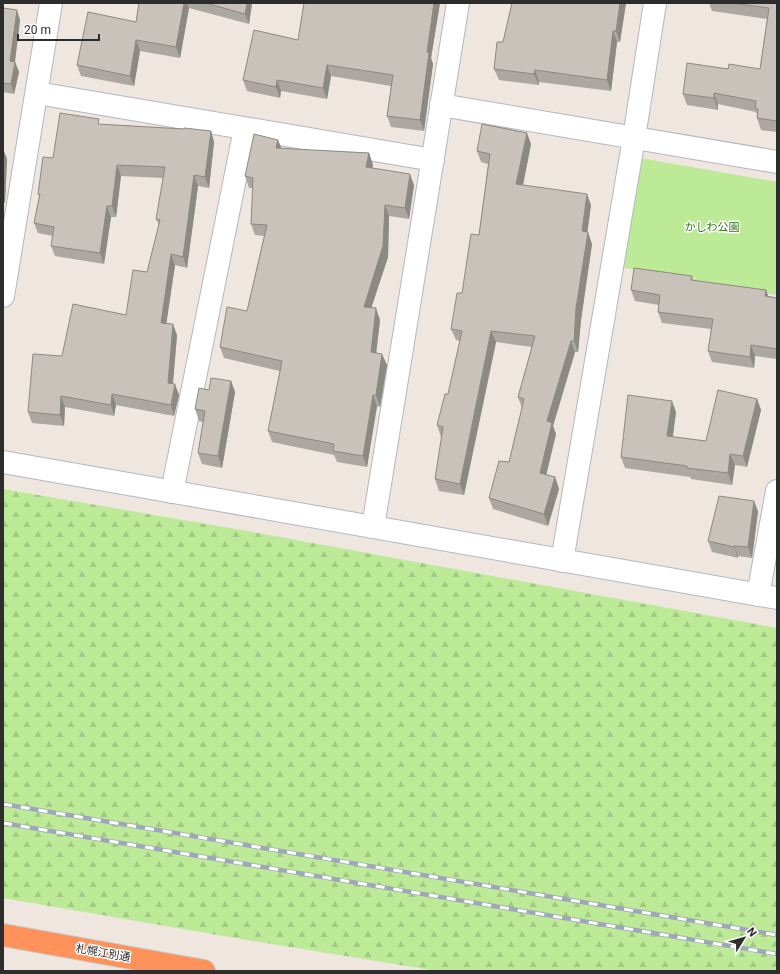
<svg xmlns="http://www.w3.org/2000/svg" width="780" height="974" font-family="Roboto,'Noto Sans JP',sans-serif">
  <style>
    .green { fill: #bcea97 }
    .forest { fill: url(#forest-firs) }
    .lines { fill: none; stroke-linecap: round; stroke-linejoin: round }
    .street-casing { stroke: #b3b7c1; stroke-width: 24 }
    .highway-casing { stroke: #c8c8c8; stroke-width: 24 }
    .street { stroke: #fff; stroke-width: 22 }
    .highway { stroke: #ff915a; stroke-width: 22 }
    .rail-casing { stroke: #a0a6b9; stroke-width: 4.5 }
    .rail { stroke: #fff; stroke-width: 3; stroke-dasharray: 9; stroke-linecap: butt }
    .wall { fill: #aca7a0 }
    .shaded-wall { fill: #8c8882 }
    .building { fill: #c8c2ba; stroke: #8c8882 }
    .labels { text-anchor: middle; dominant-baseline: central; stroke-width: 3; stroke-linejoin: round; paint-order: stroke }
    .park-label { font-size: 11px; fill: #327215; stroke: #fff }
    .street-label { font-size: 11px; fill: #2d2d2d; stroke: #fff }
  </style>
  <defs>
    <pattern id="forest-firs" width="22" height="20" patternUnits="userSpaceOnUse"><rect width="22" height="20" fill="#bcea97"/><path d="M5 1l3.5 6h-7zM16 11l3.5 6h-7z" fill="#a2c982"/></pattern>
  </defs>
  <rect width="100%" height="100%" fill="#efe6df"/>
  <!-- green -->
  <path class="green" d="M640 158 777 182V295L621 267Z"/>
  <!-- forest -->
  <path class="forest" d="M3 489 247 531 777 628V971H437L241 939 3 898Z"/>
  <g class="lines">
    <defs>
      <g id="street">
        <path d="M37 93 433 160"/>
        <path d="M441 105 777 162"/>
        <path d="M3 296 51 3"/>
        <path d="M3 462 777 598"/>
        <path d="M172 492 245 129"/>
        <path d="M373 527 458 3"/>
        <path d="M562 561 634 138 655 3"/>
        <path d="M758 595 777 491"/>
      </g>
      <path id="highway" d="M3 935 204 971"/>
    </defs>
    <!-- street casing -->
    <use href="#street" class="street-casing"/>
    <!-- highway casing -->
    <use href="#highway" class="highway-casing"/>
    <!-- street -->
    <use href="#street" class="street"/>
    <!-- highway -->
    <use href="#highway" class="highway"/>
    <defs>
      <g id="rail">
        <path d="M3 804 777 935"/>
        <path d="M3 823 777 954"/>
      </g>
    </defs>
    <!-- rail casing -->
    <use href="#rail" class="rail-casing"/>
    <!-- rail -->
    <use href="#rail" class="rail"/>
  </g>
  <!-- wall -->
  <g class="wall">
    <path d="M139 3H252L249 24 189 8 180 58 140 51 134 86 81 76 77 65 136 22Z"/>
    <path d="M304 3H440L431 58 433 64 424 131 391 127 387 116 391 86 331 76 327 99 281 91 280 98 247 91 243 80 298 40Z"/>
    <path d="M512 3H626L620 42H617L611 91 539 82V85L499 80 494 69 503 42Z"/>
    <path d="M709 3H777V132L761 130 757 118V114L756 112 718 104V110L687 105 683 94 728 69H760L767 19 712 11Z"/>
    <path d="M3 8 20 20 15 62 19 72 14 94 3 92Z"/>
    <path d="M100 124 211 131 214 142 209 188 198 186 187 268 175 265 166 323 177 335 173 384 179 395 174 416 116 405 114 416 65 407 64 426 32 423 28 412 62 356 126 315 147 272 159 225 156 219 163 178 121 176 116 217H111L104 264 55 256 51 246 53 236 38 233 34 223 39 197 38 194 53 158Z"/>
    <path d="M278 140 282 149 369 153 373 165 372 168 414 185 409 219 389 216 388 257 371 308 380 320 376 353 387 365 380 407 377 406 367 467 337 462 334 455 272 442 268 431 280 371 224 358 220 347 247 311 264 236 255 235 251 224 253 188H249L245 176Z"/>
    <path d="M531 144 523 185 591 205 587 232 592 244 581 320 578 352H575L553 426 556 434 546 475 555 477 559 489 548 526 493 509 489 498 509 462 522 408 518 397 532 347 496 342 464 495 439 491 435 479 442 437H441L437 425 448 394 460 341 456 340 451 329 479 235 488 164 481 162 477 151Z"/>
    <path d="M3 149 7 159 5 203H3Z"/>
    <path d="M692 276 693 281 766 290 768 296 777 298V359L755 356 754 368 712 362 708 351 711 329 662 323 658 312 659 305 635 301 631 290Z"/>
    <path d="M231 381 235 392 222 468 202 464 198 453 203 422 199 421 195 409 209 390Z"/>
    <path d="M757 399 761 410 747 467 735 465 732 485 691 479 690 477 625 468 621 457 676 412 673 437 706 441Z"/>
    <path d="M758 511 752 558 738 556V558L712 552 708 541Z"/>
  </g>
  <!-- shaded-wall -->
  <g class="shaded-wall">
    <path d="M184 3H187L189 8 180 58 176 47Z"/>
    <path d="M247 3H252L249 24 245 14Z"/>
    <path d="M434 3H440L431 58 433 64 424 131 420 120 427 52Z"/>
    <path d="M620 3H626L620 42 616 31Z"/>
    <path d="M17 10 20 20 14 68 15 62 19 72 14 94 11 84 10 61Z"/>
    <path d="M613 31 617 42 611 91 607 80Z"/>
    <path d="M136 40 140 51 134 86 130 76Z"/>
    <path d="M327 65 331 76 327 99 323 88Z"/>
    <path d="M535 70 539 82V85L534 74Z"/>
    <path d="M277 80 281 91 280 98 276 87Z"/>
    <path d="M714 93 718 104V110L714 98Z"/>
    <path d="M211 131 214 142 209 188 205 177Z"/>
    <path d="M527 133 531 144 521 195 516 184Z"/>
    <path d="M278 140 282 151 276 148Z"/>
    <path d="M3 149 7 159 5 203 3 197Z"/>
    <path d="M369 153 373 165 371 179 366 167Z"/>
    <path d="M117 165 121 176 116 217 112 206Z"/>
    <path d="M410 174 414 185 409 219 405 208Z"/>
    <path d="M194 175 198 186 187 268 183 257Z"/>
    <path d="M587 194 591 205 586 243 582 231Z"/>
    <path d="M385 205 389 216 388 257 368 318 364 307Z"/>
    <path d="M107 206 111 217 104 264 100 253Z"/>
    <path d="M588 232 592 244 581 320 578 352 574 341 576 308Z"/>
    <path d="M171 254 175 265 165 333 161 323Z"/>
    <path d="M766 290 770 301 765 296Z"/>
    <path d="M376 308 380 320 375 363 371 352Z"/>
    <path d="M173 324 177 335 172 393 168 383Z"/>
    <path d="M491 331 496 342 464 495 460 484Z"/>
    <path d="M571 341 575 352 553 426 556 434 544 484 540 473 547 421Z"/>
    <path d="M751 345 755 356 754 368 750 357Z"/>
    <path d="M382 354 387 365 380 407 376 395Z"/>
    <path d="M231 381 235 392 222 468 218 456Z"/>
    <path d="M175 384 179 395 174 416 171 405Z"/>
    <path d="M112 394 116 405 114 416 111 405Z"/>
    <path d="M373 395 377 406 367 467 363 456Z"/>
    <path d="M61 396 65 407 64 426 60 415Z"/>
    <path d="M757 399 761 410 747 467 743 456Z"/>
    <path d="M672 401 676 412 671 447 667 436Z"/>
    <path d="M730 454 735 465 732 485 728 473Z"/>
    <path d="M555 477 559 489 548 526 544 514Z"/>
    <path d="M754 501 758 511 752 558 748 547Z"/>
    <path d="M734 546 738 556V558L734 547Z"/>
  </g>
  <!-- building -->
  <g class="building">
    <path d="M139 3H184L176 47 136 40 130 76 77 65 88 12 136 22Z"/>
    <path d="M206 3H247L245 14Z"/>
    <path d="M304 3H434L427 52 429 53 420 120 387 116 393 75 327 65 323 88 277 80 276 87 243 80 254 30 298 40Z"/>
    <path d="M512 3H620L616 31H613L607 80 535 70 534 74 494 69 497 42H503Z"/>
    <path d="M733 3H777V121L757 118 758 109 755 108 756 101 714 93V98L683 94 687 63 728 69 729 64 760 69 769 8Z"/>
    <path d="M3 8 17 10 10 61 15 62 11 84 3 83Z"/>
    <path d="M60 113 99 119 98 124 184 129V128L211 131 205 177 194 175 183 257 171 254 161 323 173 324 168 383 175 384 171 405 112 394 111 405 61 396 60 415 28 412 33 354 62 356 73 304 126 315 133 270 147 272 160 220 156 219 165 167 117 165 112 206H107L100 253 51 246 54 227 34 223 40 194H38L43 157 53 158Z"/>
    <path d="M482 124 527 133 516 184 587 194 582 231 588 232 576 308 574 341H571L547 421 552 423 540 473 555 477 544 514 489 498 499 461 509 462 524 399 518 397 535 336 491 331 460 484 435 479 443 427 437 425 445 394H448L462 331 451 329 457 293H462L471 234 479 235 490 154 477 151Z"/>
    <path d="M254 134 278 140 276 148 369 153 366 167 410 174 405 208 385 205 383 246 364 307 376 308 371 352 382 354 376 395H373L363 456 333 451 334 444 268 431 282 361 220 347 227 307 247 311 267 225 251 224 253 178 245 176Z"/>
    <path d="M634 268 692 276 691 280 766 290 765 296 777 298V349L751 345 750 357 708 351 713 319 658 312 660 295 631 290Z"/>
    <path d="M211 378 231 381 218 456 198 453 205 411 195 409 199 388 209 390Z"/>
    <path d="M718 390 757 399 743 456 730 454 728 473 687 468V466L621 457 628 395 672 401 667 436 706 441Z"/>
    <path d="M719 496 754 501 748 547 734 546V547L708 541Z"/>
  </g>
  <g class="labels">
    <!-- park labels -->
    <g class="park-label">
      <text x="712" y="227">かしわ公園</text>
    </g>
    <!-- street labels -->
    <g class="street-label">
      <text transform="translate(103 953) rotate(10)">札幌江別通</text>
    </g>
  </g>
  <!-- border -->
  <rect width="780" height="974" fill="none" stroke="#2d2d2d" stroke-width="8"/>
  <!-- north arrow -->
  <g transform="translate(744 938) rotate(53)" stroke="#ffffff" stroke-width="3" paint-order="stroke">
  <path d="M0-3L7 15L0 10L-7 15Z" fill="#2d2d2d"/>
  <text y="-6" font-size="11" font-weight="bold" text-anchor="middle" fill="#2d2d2d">N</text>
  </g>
  <!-- scale -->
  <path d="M18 34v6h81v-6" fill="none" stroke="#2d2d2d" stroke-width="2"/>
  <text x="24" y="34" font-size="12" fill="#2d2d2d" stroke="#ffffff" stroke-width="3" paint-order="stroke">20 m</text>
</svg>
